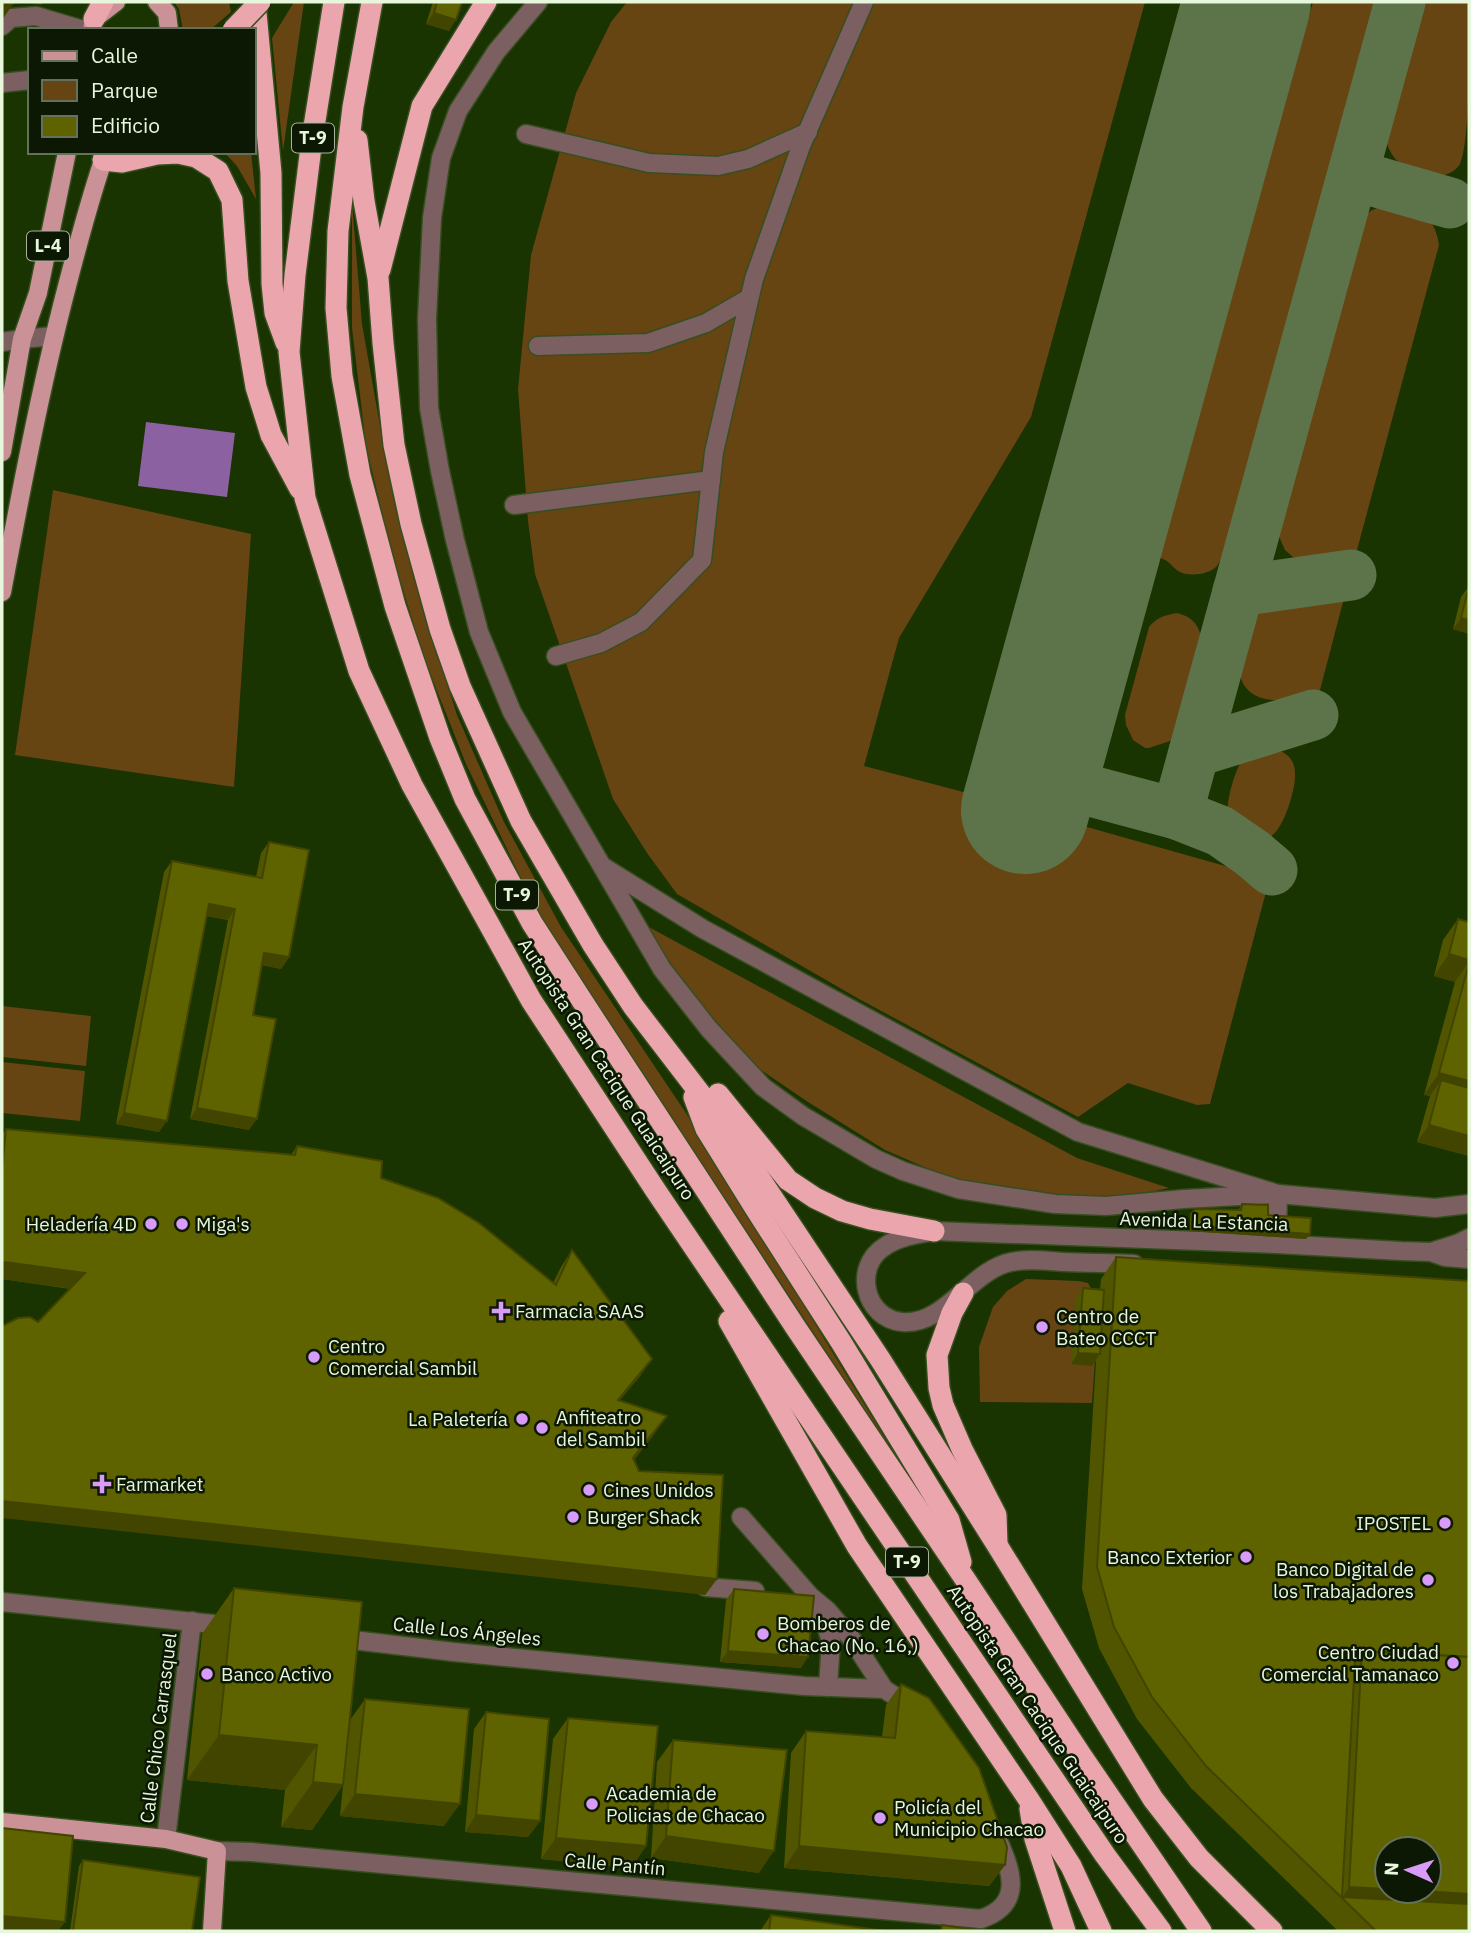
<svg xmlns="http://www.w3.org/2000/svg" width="1471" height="1933" font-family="'IBM Plex Sans',sans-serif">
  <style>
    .green { fill: #664513 }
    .water { fill: #8b61a2 }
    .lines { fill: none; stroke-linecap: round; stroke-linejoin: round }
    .taxiway { stroke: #5d744a; stroke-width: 51 }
    .runway { stroke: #5d744a; stroke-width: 128 }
    .minor-casing { stroke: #364e20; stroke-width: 21 }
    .major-casing { stroke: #364e20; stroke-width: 21 }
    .highway-casing { stroke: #364e20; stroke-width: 24 }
    .minor { stroke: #7b5f61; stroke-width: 18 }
    .major { stroke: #ca9297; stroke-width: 18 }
    .highway { stroke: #eaa6ac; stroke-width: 21 }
    .highway-bridge-casing { stroke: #364e20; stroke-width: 24; stroke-linecap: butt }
    .highway-bridge { stroke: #eaa6ac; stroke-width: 21 }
    .wall { fill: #515500 }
    .shaded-wall { fill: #424500 }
    .building { fill: #5e6300; stroke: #424500; stroke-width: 2 }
    .poi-dot { fill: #d89bf8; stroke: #0c1704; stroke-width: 2.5 }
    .labels { text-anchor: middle; stroke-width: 5; stroke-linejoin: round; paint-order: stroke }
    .shield { fill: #0c1704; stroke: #a5b49b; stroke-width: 2 }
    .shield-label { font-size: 18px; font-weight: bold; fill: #e6f7dc }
    .street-label { font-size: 19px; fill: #e6f7dc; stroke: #0c1704 }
    .poi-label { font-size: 19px; fill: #e6f7dc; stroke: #0c1704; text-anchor: start }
  </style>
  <rect width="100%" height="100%" fill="#193301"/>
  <!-- green -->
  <g class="green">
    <polygon points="174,2 229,2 231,12 210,30 183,30 179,9"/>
    <polygon points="294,2 304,2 283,151 272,38"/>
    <polygon points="627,2 1145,2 1031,417 899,638 864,766 956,790 1250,873 1262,878 1267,888 1210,1104 1197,1105 1128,1083 1078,1117 859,999 677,894 647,853 613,799 535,574 528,521 518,389 531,255 576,93 611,22"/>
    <path d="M1313 2H1378L1225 553C1222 557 1219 564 1216 567 1207 575 1188 577 1178 571 1171 566 1169 560 1160 558Z"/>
    <path d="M1422 2H1469C1469 35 1471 140 1460 164 1452 177 1434 178 1421 174 1401 169 1390 157 1385 137Z"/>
    <polygon points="224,152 251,152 256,199 237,166"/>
    <polygon points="352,202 362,324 387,465 417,589 457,715 504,822 561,927 686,1113 907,1474 596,1004 533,903 466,764 424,658 392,554 366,446 352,328"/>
    <path d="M1386 205C1417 206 1434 213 1439 245L1357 550 1350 557 1302 559 1293 557 1285 550 1277 532 1279 514 1362 218 1372 210Z"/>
    <polygon points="53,490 251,534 234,787 15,755"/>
    <path d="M1334 596 1338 597 1343 602 1319 694C1275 708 1225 703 1243 644 1247 632 1250 619 1261 611 1280 597 1312 599 1334 596Z"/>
    <path d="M1177 613C1193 617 1199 625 1202 641L1176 739 1149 748H1145L1133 740 1126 725 1125 715 1149 627C1157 617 1165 615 1177 613Z"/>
    <path d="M1273 749C1299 754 1297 775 1292 795 1288 810 1277 846 1255 840 1248 839 1243 831 1238 827 1235 823 1230 819 1228 814 1225 804 1237 760 1247 755 1254 751 1265 750 1273 749Z"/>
    <polygon points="632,918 1077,1158 1169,1188 1101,1202 959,1182 885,1150 808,1102 749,1062 717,1031"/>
    <polygon points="2,1006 91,1016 86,1066 2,1057"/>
    <polygon points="2,1062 85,1071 80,1121 2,1113"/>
    <polygon points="1026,1279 1079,1281 1088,1283 1099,1302 1092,1403 980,1402 979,1347 993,1307 1007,1291"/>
  </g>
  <!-- water -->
  <polygon class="water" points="146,422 235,433 227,497 138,486"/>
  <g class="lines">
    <!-- taxiway -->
    <g class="taxiway">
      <polyline points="1353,175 1450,203"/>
      <polyline points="1238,591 1351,575"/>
      <polyline points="1194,752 1313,715"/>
      <polyline points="1035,776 1177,814 1400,2"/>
      <polyline points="1177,814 1220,831 1252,853 1272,870"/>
    </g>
    <!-- runway -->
    <polyline class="runway" points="1025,810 1247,2"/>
    <!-- minor casing -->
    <g class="minor-casing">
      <g id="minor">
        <polyline points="538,2 496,52 458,111 441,158 432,218 427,319 429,408 440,471 455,540 479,632 512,712 662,969 709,1029 763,1087 803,1116 876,1159 903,1171 958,1189 1055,1204 1106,1206 1184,1199 1278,1194 1435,1208 1469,1204"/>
        <polyline points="2,26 11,18 36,16 83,30"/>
        <polyline points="2,83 30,80"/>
        <polyline points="526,134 649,163 718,166 748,159 808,132"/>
        <polyline points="2,342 22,339 54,336"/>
        <polyline points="538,346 648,343 706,323 749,298"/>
        <polyline points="514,505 711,480"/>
        <polyline points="556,656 601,643 641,622 702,560 714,452 754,279 801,146 864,2"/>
        <polyline points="605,868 703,929 1078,1132 1278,1194 1277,1237"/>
        <polyline points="1431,1252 1445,1257 1469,1259"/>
        <path d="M1134 1264C1111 1263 1088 1263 1064 1262 1048 1261 1028 1258 1011 1262 971 1270 945 1326 902 1322 864 1318 853 1267 884 1247 898 1237 917 1234 934 1231L1277 1244 1401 1251 1431 1252 1459 1243 1469 1238"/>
        <polyline points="741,1517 810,1596 828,1611 851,1638 884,1689"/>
        <polyline points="705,1587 755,1591"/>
        <polyline points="2,1602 232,1626"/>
        <polyline points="817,1610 825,1623 831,1641 828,1687"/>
        <polyline points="336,1638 454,1652 804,1686 884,1689 912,1707"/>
        <polyline points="166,1839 192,1621"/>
        <path d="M217 1851 252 1852 981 1919C1024 1904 1012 1871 997 1838"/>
      </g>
    </g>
    <!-- major casing -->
    <g class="major-casing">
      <g id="major">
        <polyline points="157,2 167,13 169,30"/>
        <polyline points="92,30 94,19 116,2"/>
        <polyline points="2,452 22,339 38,293 67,152"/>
        <path d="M2 592C21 491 40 390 66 290 78 244 90 197 106 152"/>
        <polyline points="2,1822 166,1839 217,1851 212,1931"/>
      </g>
    </g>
    <!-- highway casing -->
    <g class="highway-casing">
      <g id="highway">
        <polyline points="255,2 271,173 272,284 275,313 286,343"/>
        <polyline points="334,2 312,139 295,275 289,352 305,498 359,671 412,785 531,1000 656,1191 1105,1855 1161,1931"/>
        <polyline points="372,2 353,107 338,231 336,308 342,376 360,475 395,606 440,738 465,799 532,923 581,999 796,1328 967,1582 1081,1755 1201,1931"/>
        <polyline points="94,19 103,2"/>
        <polyline points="357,140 364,201 378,278 383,343 394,445 411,524 440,629 460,686 521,821 593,945 633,1006 722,1122 880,1359 997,1545 1153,1799 1199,1858 1272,1931"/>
        <polyline points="103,160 122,162 157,154 178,153 196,157 218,171 232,200 238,281 256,387 271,435 300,489"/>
        <polyline points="380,270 422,106 486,2"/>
        <polyline points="718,1094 788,1180 815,1198 842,1211 870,1219 934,1231"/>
        <polyline points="694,1097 706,1129 755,1208 841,1342 949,1520 961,1562"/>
        <polyline points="963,1293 952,1313 937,1355 939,1388 943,1405 962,1449 996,1515 997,1543"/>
        <polyline points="729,1321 857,1546 1029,1800 1071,1866 1101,1931"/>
        <polyline points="1030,1809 1035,1839 1065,1931"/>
      </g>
    </g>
    <!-- minor -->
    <use href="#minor" class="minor"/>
    <!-- major -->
    <use href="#major" class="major"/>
    <!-- highway -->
    <use href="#highway" class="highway"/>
    <!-- highway-bridge casing -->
    <g class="highway-bridge-casing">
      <polyline id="highway-bridge" points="233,30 260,2"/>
    </g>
    <!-- highway-bridge -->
    <use href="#highway-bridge" class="highway-bridge"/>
  </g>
  <!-- wall -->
  <g class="wall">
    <polygon points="433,2 462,2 449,31 426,24"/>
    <polygon points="1469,586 1469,634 1453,629 1461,597"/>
    <polygon points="269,842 289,957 281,969 262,965 253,1015 249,1130 190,1119 228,920 206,916 159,1132 116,1124 164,872 172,861 256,877 261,853"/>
    <polygon points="1458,919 1469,922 1469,1156 1417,1142 1430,1096 1424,1095 1455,982 1434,976 1443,940"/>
    <polygon points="6,1129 291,1155 297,1146 381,1178 553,1283 561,1267 572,1250 641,1375 619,1401 655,1433 634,1460 639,1471 717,1579 705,1595 38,1322 70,1289 2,1279 2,1135"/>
    <polygon points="1242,1204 1268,1215 1306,1239 1190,1231 1190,1214 1194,1209 1238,1210"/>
    <polygon points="1116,1257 1469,1281 1469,1931 1338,1931 1191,1788 1137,1719 1099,1648 1082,1589 1096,1361 1092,1366 1071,1364 1075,1299 1083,1288 1100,1289 1101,1279"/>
    <polygon points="234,1588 350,1720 365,1699 444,1826 340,1816 343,1785 312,1830 281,1827 285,1790 187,1780 202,1634"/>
    <polygon points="734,1589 801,1668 720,1662 726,1600"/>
    <polygon points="901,1684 1005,1865 989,1886 784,1868 791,1753 806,1731 882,1737 886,1705"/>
    <polygon points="486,1712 540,1821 528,1837 465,1832 474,1729"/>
    <polygon points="568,1718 646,1846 631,1868 541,1859 553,1739"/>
    <polygon points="673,1740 759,1873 651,1858 657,1762"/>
    <polygon points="83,1860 192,1931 70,1931 79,1866"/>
    <polygon points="771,1915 885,1931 760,1931"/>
  </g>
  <!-- shaded-wall -->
  <g class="shaded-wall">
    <polygon points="2,2 13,4 2,20"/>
    <polygon points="25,2 43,2 41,5"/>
    <polygon points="434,13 456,20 449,31 426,24"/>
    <polygon points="1461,618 1469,620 1469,634 1453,629"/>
    <polygon points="209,904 235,909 228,920 201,915"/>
    <polygon points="264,953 289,957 281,969 257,964"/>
    <polygon points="1449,954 1469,960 1469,962 1455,982 1434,976"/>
    <polygon points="1439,1073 1469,1081 1469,1107 1441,1080 1430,1096 1424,1095"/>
    <polygon points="197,1108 257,1119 249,1130 190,1119"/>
    <polygon points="124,1113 167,1121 159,1132 116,1124"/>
    <polygon points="1429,1125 1469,1136 1469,1156 1417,1142"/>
    <polygon points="1194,1226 1310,1234 1306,1239 1190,1231"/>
    <polygon points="5,1262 85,1273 74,1289 2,1279 2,1264"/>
    <polygon points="1078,1353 1100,1354 1092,1366 1071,1364"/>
    <polygon points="652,1359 641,1375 606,1417 618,1400"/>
    <polygon points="667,1416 655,1433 622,1475 633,1458"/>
    <polygon points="2,1501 717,1579 705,1595 2,1518"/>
    <polygon points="728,1651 808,1657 801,1668 720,1662"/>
    <polygon points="219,1735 317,1745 285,1790 187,1780"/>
    <polygon points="313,1782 343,1785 312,1830 281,1827"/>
    <polygon points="355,1794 460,1804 444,1826 340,1816"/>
    <polygon points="476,1815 540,1821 528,1837 465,1832"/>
    <polygon points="666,1836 774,1851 759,1873 651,1858"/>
    <polygon points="556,1838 646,1846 631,1868 541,1859"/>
    <polygon points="799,1846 1005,1865 989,1886 784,1868"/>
    <polygon points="1349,1887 1387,1889 1387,1891 1423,1891 1469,1894 1469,1927 1342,1898"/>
    <polygon points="2,1916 65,1922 58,1931 2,1931"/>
  </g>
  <!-- building -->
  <g class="building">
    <polygon points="2,2 14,2 13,4"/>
    <polygon points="437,2 462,2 456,20 434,13"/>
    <polygon points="1469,586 1469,620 1461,618"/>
    <polygon points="269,842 309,850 289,957 264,953 253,1015 276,1019 257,1119 197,1108 235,909 209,904 167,1121 124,1113 172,861 262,878"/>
    <polygon points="1458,919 1469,922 1469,960 1449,954"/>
    <polygon points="1469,964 1469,1081 1439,1073"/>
    <polygon points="1441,1080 1469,1088 1469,1136 1429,1125"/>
    <polygon points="6,1129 295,1155 297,1146 382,1161 381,1178 438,1198 479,1223 556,1285 572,1250 652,1359 618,1400 667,1416 633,1458 639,1471 723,1475 717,1579 2,1501 2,1326 18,1318 30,1317 38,1322 85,1273 5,1262 2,1264 2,1171"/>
    <polygon points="1242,1204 1268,1205 1268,1215 1311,1218 1310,1234 1194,1226 1194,1209 1241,1210"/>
    <polygon points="1116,1257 1469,1281 1469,1657 1362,1651 1355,1661 1342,1897 1469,1904 1469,1931 1376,1931 1206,1766 1152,1697 1114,1627 1097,1567"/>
    <polygon points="1083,1288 1104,1290 1100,1354 1078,1353"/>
    <polygon points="234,1588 362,1602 343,1785 313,1782 317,1745 219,1735"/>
    <polygon points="734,1589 814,1596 808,1657 728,1651"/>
    <polygon points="1362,1651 1469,1657 1469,1894 1423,1891 1429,1891 1429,1849 1387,1849 1387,1889 1349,1887"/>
    <polygon points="901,1684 929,1698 979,1768 1007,1847 1005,1865 799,1846 806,1731 895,1738"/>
    <polygon points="365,1699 469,1709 460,1804 355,1794"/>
    <polygon points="486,1712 549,1719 540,1821 476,1815"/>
    <polygon points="568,1718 658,1726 646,1846 556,1838"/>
    <polygon points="673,1740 787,1750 774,1851 666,1836"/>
    <polygon points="2,1828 73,1836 65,1922 2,1916"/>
    <polygon points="83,1860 200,1877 192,1931 73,1931"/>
    <polygon points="771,1915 885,1931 769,1931"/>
    <polygon points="942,1925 982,1931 941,1931"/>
  </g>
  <!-- markers -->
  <g class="poi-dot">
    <circle cx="151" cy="1224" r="7"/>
    <circle cx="182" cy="1224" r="7"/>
    <path d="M497.5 1300.5h7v7h7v7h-7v7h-7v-7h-7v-7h7z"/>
    <circle cx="1042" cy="1327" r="7"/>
    <circle cx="314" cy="1357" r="7"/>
    <circle cx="522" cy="1419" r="7"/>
    <circle cx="542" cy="1428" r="7"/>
    <path d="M98.5 1473.5h7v7h7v7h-7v7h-7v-7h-7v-7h7z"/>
    <circle cx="589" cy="1490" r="7"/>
    <circle cx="573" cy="1517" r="7"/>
    <circle cx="1445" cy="1523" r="7"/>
    <circle cx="1246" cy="1557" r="7"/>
    <circle cx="1428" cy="1580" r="7"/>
    <circle cx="763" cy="1634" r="7"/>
    <circle cx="1453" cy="1663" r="7"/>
    <circle cx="207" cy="1674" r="7"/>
    <circle cx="592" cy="1804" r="7"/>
    <circle cx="880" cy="1818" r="7"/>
  </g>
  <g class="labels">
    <!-- shield labels -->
    <g class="shield">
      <rect x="292" y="123.5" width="42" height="29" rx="5"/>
      <rect x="27" y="231.5" width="42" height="29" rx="5"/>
      <rect x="496" y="880.5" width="42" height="29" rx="5"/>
      <rect x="886" y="1547.5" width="42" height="29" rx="5"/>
    </g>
    <g class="shield-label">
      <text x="313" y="144">T-9</text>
      <text x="48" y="252">L-4</text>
      <text x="517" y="901">T-9</text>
      <text x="907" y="1568">T-9</text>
    </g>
    <!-- street labels -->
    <g class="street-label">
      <text transform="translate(607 1069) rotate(57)" y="7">Autopista Gran Cacique Guaicaipuro</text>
      <text transform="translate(1204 1221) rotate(2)" y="7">Avenida La Estancia</text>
      <text transform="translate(467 1631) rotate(6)" y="7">Calle Los Ángeles</text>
      <text transform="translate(1038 1714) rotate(56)" y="7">Autopista Gran Cacique Guaicaipuro</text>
      <text transform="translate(158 1728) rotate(-83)" y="7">Calle Chico Carrasquel</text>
      <text transform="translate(615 1864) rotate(5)" y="7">Calle Pantín</text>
    </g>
    <!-- poi labels -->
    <g class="poi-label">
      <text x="137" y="1231" text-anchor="end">Heladería 4D</text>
      <text x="196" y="1231">Miga's</text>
      <text x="515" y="1318">Farmacia SAAS</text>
      <text x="1056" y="1323">Centro de<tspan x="1056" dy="22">Bateo CCCT</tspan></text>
      <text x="328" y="1353">Centro<tspan x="328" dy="22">Comercial Sambil</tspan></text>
      <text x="556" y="1424">Anfiteatro<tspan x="556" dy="22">del Sambil</tspan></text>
      <text x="508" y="1426" text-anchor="end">La Paletería</text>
      <text x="116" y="1491">Farmarket</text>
      <text x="603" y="1497">Cines Unidos</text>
      <text x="587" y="1524">Burger Shack</text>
      <text x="1431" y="1530" text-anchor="end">IPOSTEL</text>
      <text x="1232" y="1564" text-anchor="end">Banco Exterior</text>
      <text x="1414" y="1576" text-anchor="end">Banco Digital de<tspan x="1414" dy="22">los Trabajadores</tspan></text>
      <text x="777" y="1630">Bomberos de<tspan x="777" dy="22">Chacao (No. 16,)</tspan></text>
      <text x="1439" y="1659" text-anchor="end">Centro Ciudad<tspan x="1439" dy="22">Comercial Tamanaco</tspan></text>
      <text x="221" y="1681">Banco Activo</text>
      <text x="606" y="1800">Academia de<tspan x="606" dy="22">Policias de Chacao</tspan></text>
      <text x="894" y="1814">Policía del<tspan x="894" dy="22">Municipio Chacao</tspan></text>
    </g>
  </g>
  <!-- border -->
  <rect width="1471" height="1933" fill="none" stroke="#e6f7dc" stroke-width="7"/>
  <!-- legend -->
  <rect x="28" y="28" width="228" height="126" fill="#0c1704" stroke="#63715a" stroke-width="2"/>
  <rect x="42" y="51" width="35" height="10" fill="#ca9297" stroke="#63715a" stroke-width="2"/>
  <text x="91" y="63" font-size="21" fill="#e6f7dc">Calle</text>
  <rect x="42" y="80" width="35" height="21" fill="#664513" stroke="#63715a" stroke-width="2"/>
  <text x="91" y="98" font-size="21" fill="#e6f7dc">Parque</text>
  <rect x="42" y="116" width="35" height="21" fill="#5e6300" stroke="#63715a" stroke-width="2"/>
  <text x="91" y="133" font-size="21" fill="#e6f7dc">Edificio</text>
  <!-- north arrow -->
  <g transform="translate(1408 1870) rotate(273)"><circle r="33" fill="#0c1704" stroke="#63715a" stroke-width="2"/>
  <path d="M0-5L12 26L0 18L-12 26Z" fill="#d89bf8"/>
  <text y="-10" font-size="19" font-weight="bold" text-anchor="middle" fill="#e6f7dc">N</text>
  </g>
</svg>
